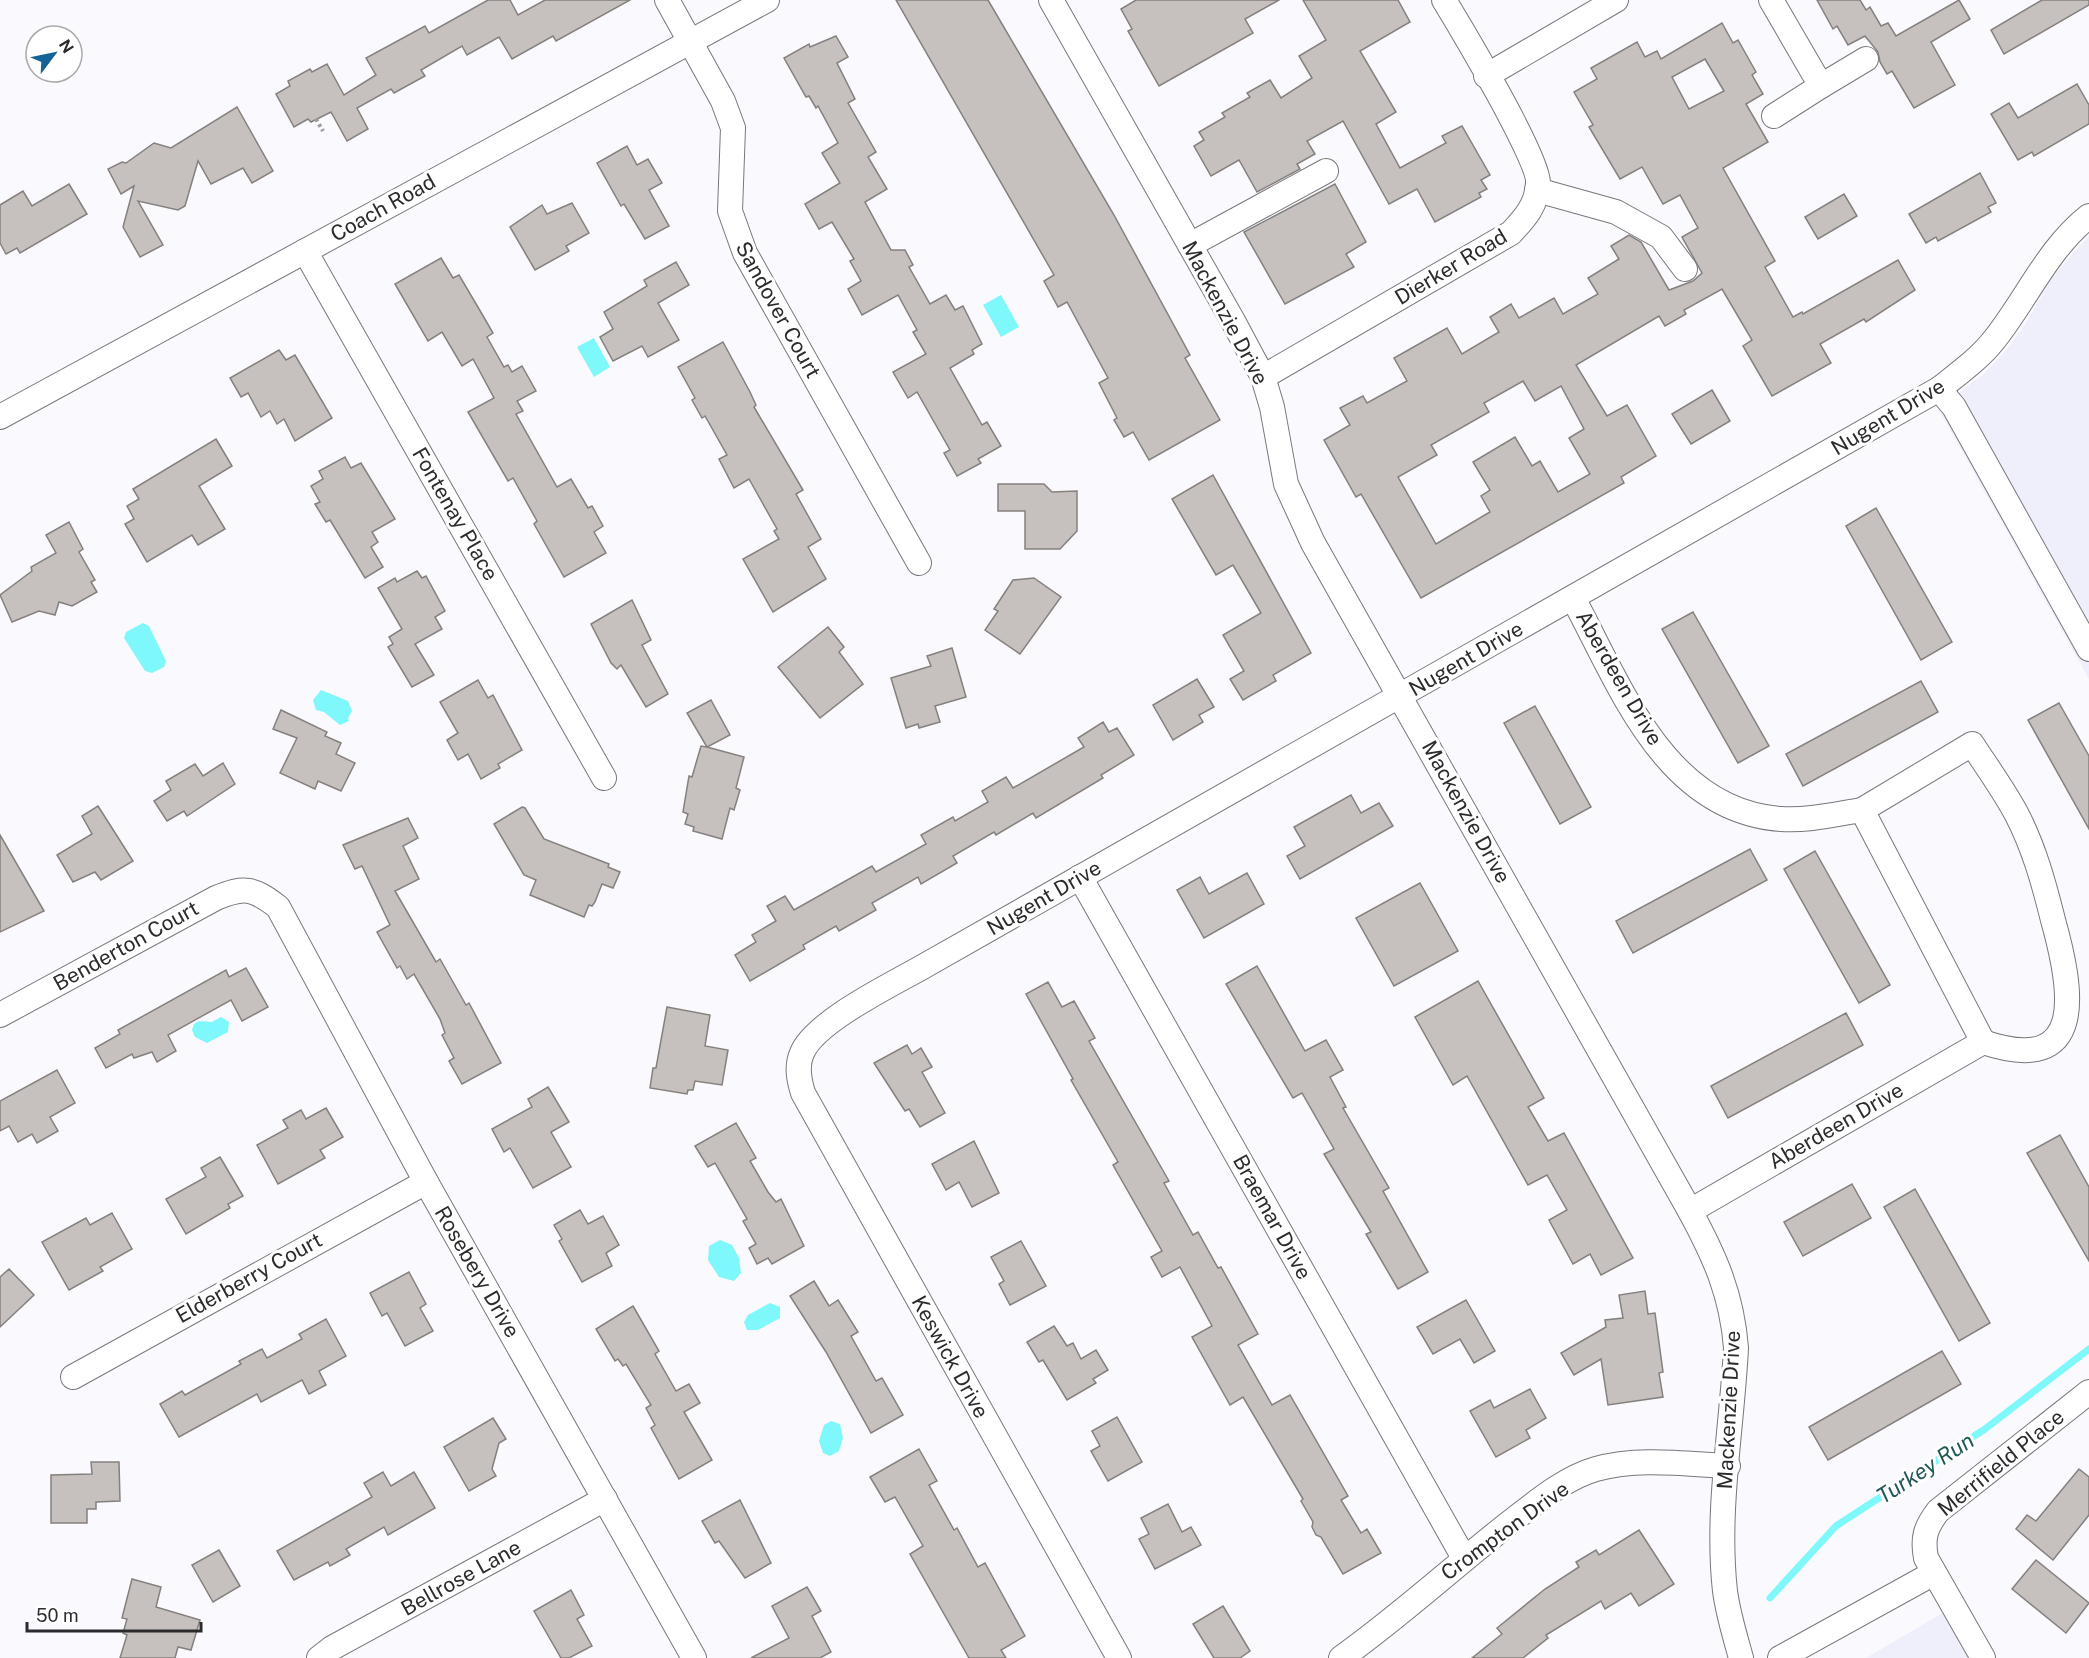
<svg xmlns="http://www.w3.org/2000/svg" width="2089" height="1658" font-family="'Public Sans',sans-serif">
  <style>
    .built { fill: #efeffc }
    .water { fill: #7ef8fa }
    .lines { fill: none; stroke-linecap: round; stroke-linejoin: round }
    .stream { stroke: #7ef8fa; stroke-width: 7 }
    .building { fill: #c6c1be; stroke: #85807d; stroke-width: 1.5; fill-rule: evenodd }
    .minor-casing { stroke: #78787c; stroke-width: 26 }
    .path { stroke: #9c9ca0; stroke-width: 4; stroke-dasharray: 3 3; stroke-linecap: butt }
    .minor { stroke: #fff; stroke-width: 24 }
    .labels { text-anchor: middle; stroke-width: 6; stroke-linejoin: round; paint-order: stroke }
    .street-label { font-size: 21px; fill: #2b2b2d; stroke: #fff }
    .water-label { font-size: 22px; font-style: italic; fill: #225758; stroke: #fff }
  </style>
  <rect width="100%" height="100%" fill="#f9f9fe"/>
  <!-- built -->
  <g class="built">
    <polygon points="2089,235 2089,679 1938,408 1984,374 2007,349 2026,323 2052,278"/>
    <polygon points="1946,1611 1972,1658 1866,1658"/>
  </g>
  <!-- water -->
  <g class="water">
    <polygon points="1001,295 1019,327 1001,337 983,305"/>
    <polygon points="594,338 610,367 594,377 577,347"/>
    <polygon points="143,623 149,626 166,661 164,667 152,673 145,671 124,638 126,632"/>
    <polygon points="321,690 348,701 352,711 348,718 349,721 340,725 324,712 316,710 313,700"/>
    <polygon points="221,1017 229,1022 228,1032 207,1043 195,1037 192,1030 194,1024 199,1021 212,1022"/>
    <polygon points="720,1240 732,1245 739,1258 741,1273 734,1281 719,1277 708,1260 709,1246"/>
    <polygon points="770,1303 780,1307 780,1318 758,1330 747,1330 744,1322 748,1315"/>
    <polygon points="831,1421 840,1424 843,1438 839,1451 830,1456 823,1453 819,1441 824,1425"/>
  </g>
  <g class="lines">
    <!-- stream -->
    <polyline class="stream" points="1770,1598 1836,1526 1985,1429 2089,1349"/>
  </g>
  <!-- building -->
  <g class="building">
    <polygon points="488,0 510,0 518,15 545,0 630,0 556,41 553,36 512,59 499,37 467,55 462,46 421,70 425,76 394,93 391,89 357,108 368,129 347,141 331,112 311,122 308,119 294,127 276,94 290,86 288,81 310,69 312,72 327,64 344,95 376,75 366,58 425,26 429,33"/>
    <polygon points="896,0 988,0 1114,215 1190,355 1185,358 1220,420 1149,460 1133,432 1124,437 1114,420 1117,418 1099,383 1108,378 1067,302 1058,307 1044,281 1054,275"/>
    <polygon points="1136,0 1279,0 1245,19 1253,33 1159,86 1128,31 1132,29 1121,9"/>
    <polygon points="1303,0 1398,0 1410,22 1360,51 1396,112 1376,124 1400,168 1446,143 1442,136 1462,126 1490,175 1481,180 1487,189 1479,193 1481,197 1435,222 1417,189 1389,204 1343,121 1307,141 1315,154 1297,164 1300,169 1257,192 1239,160 1211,176 1194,146 1204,140 1199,132 1225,117 1222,113 1250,97 1247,93 1270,80 1281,98 1312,78 1299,56 1326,40"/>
    <polygon points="1817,0 1860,0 1866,10 1870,7 1881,26 1888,23 1896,36 1959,0 1970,19 1931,42 1955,85 1914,108 1892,71 1887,74 1880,62 1878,52 1865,36 1848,45 1837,26 1833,29"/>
    <polygon points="2042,0 2089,0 2089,5 2004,54 1991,30"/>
    <path d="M1722 23 1733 43 1738 40 1756 72 1752 75 1763 94 1746 104 1768 142 1723 168 1775 261 1765 267 1793 317 1802 312 1803 314 1898 260 1915 290 1866 322 1864 319 1820 344 1831 363 1772 396 1743 346 1752 340 1722 289 1684 310 1686 314 1665 326 1659 316 1576 365 1607 416 1627 405 1656 456 1621 477 1624 483 1421 598 1361 494 1356 497 1324 440 1350 425 1340 408 1363 396 1367 403 1407 381 1394 358 1447 328 1462 354 1499 332 1490 317 1511 304 1519 318 1554 298 1563 314 1598 294 1588 278 1619 259 1611 246 1629 235 1641 242 1669 290 1693 281 1702 273 1682 237 1698 228 1680 195 1663 204 1642 167 1620 179 1589 127 1593 125 1574 92 1597 79 1591 68 1637 42 1645 57 1657 51 1661 59ZM1705 59 1724 91 1689 109 1672 77ZM1523 381 1535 401 1561 386 1584 429 1569 438 1590 474 1558 492 1540 461 1532 466 1515 437 1473 462 1490 490 1481 496 1490 512 1436 544 1398 477 1437 455 1431 445 1489 412 1484 403Z"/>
    <polygon points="836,36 848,57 837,63 855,99 848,103 876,152 868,157 887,189 865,202 891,250 905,250 913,265 909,267 930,304 946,295 955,310 963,306 982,344 972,350 974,354 950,368 982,425 987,422 1001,446 978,459 981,463 957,476 944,453 950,450 917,392 908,398 893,372 926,354 913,332 917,330 898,295 862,315 848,289 861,281 850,261 854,259 832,222 819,229 805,204 840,183 822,153 838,143 818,106 816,108 809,96 806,97 784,58 809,44 810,47"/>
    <polygon points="2077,84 2089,105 2089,124 2034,156 2032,152 2018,160 1991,114 2009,103 2018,118"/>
    <polygon points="237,107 273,171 252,183 243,168 211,184 198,161 185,206 178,210 138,201 163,245 140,257 123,227 134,186 121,194 108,169 122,162 126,163 154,143 171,148"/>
    <polygon points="627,146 637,165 648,159 662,183 649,190 669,226 645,239 624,204 621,206 597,163"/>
    <polygon points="1980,173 1996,203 1988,207 1991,212 1938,241 1936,237 1926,243 1909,214"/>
    <polygon points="69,184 87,214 20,253 17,248 6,254 0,243 0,205 23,191 32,206"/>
    <polygon points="1335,184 1366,242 1346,254 1354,267 1285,304 1244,232"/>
    <polygon points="1844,194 1857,216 1818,239 1805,217"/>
    <polygon points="572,203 589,233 566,246 569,251 535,270 510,227 542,205 547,214"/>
    <polygon points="441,258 453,278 459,275 482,314 493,333 487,337 504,367 508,365 512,372 522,366 536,391 517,401 523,411 516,414 557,487 571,479 588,508 592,506 603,526 594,532 606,553 564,577 534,524 537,521 513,478 508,481 468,412 494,398 473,359 462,366 442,332 428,341 395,284"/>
    <polygon points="676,262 689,285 658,303 679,340 648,357 642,346 613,361 600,337 613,329 604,312 647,286 644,280"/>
    <polygon points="723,342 750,392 756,405 754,407 803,490 796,494 821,539 808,547 826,579 773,612 743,559 779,539 774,531 777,529 749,479 734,488 719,459 727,455 705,416 702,418 692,400 695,398 678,367"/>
    <polygon points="279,350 286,360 295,355 332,418 295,441 284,419 277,424 270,411 261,417 248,393 241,397 230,378"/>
    <polygon points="1712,390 1730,421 1691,444 1672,414"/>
    <polygon points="216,439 232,466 199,486 225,529 198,545 192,535 147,562 125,524 134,519 127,506 139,499 133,489"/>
    <polygon points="345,457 351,468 361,463 395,519 372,532 378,542 371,547 383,567 365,578 330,520 326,522 315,504 320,502 311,486 323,479 319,471"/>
    <polygon points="1213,475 1311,653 1273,675 1276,681 1243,700 1230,679 1244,671 1223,635 1261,613 1233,565 1216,575 1172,499"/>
    <polygon points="998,484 1044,484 1052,492 1077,491 1077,531 1060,549 1025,549 1025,511 998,511"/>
    <polygon points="1876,508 1952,642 1921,660 1846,526"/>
    <polygon points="69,522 83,549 79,552 95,580 91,582 97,592 72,606 59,602 55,615 39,611 12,622 0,595 32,571 31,567 56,553 46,535"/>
    <polygon points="417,571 422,578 426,576 445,611 435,617 442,629 415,644 434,675 412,687 388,647 393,644 389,637 402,629 378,588 395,578 397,582"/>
    <polygon points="1034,578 1061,597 1020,654 985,630 998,611 994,609 1013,580"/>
    <polygon points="632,600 651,640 642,645 668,694 646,707 621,665 617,669 611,663 591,624"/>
    <polygon points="1693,612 1769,746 1738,763 1662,629"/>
    <polygon points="828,627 844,647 839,652 863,684 820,718 778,667"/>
    <polygon points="952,648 966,697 935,706 940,722 919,728 918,724 906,728 891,678 931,666 927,656"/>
    <polygon points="1197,679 1214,707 1199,715 1203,722 1173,740 1153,705"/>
    <polygon points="478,680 488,698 493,695 522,750 498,764 500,768 481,779 468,754 458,760 447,740 458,733 440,702"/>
    <polygon points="1921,681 1938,712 1803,786 1786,754"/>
    <polygon points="711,700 730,735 707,747 744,757 736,788 740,790 734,810 730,808 722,839 693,831 694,827 685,824 688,814 683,812 689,776 692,777 701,746 707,747 687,713"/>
    <polygon points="2059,703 2089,756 2089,829 2028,720"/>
    <polygon points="1535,706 1591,807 1560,824 1504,723"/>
    <polygon points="281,710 327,732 325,736 341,743 336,754 355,763 341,791 318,781 315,789 280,773 297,738 273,729"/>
    <polygon points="1103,722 1109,732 1117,728 1134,755 1101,775 1103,778 1036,818 1033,813 996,835 994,832 953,856 957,863 921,884 918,877 872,903 876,910 839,931 836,926 803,945 805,949 750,981 735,955 756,942 752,935 776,921 767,906 785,896 794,910 872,866 876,872 926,844 921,835 953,817 955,821 988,802 982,791 1006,777 1013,788 1084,747 1078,738"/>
    <polygon points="223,763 235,784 187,816 184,811 167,821 154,801 171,790 166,781 195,764 203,776"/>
    <polygon points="1351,795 1361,813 1379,803 1393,826 1300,879 1287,856 1305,846 1294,827"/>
    <polygon points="98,806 133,861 101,880 95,872 73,882 57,855 92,834 82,816"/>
    <polygon points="522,807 525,808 544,839 609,864 608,867 620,872 613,888 602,884 595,902 592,906 589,905 584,917 530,895 536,880 524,875 494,824"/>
    <polygon points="408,818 418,838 403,846 419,879 395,891 436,962 440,959 466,1005 469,1003 501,1063 462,1084 449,1061 454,1058 442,1035 445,1033 440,1019 414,974 407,979 400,966 397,968 377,932 390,925 362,866 355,869 343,845"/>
    <polygon points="0,835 44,911 0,932"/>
    <polygon points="1750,849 1767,880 1633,953 1616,921"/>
    <polygon points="1815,851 1890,985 1859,1003 1784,869"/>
    <polygon points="1247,873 1264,904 1204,938 1177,890 1200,877 1209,894"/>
    <polygon points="1420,883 1458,951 1394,986 1356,918"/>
    <polygon points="1257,966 1305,1051 1326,1040 1343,1070 1330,1077 1346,1107 1343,1108 1389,1188 1383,1191 1428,1272 1398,1289 1366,1234 1371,1232 1324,1154 1334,1149 1302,1093 1293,1098 1226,984"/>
    <polygon points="246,968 268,1007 242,1021 231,1000 168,1035 176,1051 157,1062 152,1052 134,1058 132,1054 106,1068 95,1048 120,1034 118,1030 226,970 229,977"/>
    <polygon points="1478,981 1544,1098 1528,1107 1548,1141 1564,1133 1633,1258 1601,1275 1590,1254 1573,1264 1549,1220 1567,1210 1547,1175 1528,1185 1467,1076 1453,1085 1415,1017"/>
    <polygon points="1048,982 1062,1007 1074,1001 1095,1038 1089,1041 1169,1181 1164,1183 1193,1235 1198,1232 1218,1268 1221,1267 1258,1334 1238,1345 1272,1405 1290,1395 1348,1496 1341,1500 1361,1533 1367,1529 1381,1553 1343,1574 1321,1537 1316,1535 1312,1527 1313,1522 1301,1501 1303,1499 1243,1397 1230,1405 1192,1337 1212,1326 1180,1267 1162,1277 1151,1257 1162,1251 1113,1165 1118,1162 1071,1080 1073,1079 1026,994"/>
    <polygon points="667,1007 710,1015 705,1046 728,1050 722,1085 695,1081 693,1090 688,1090 687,1094 650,1088 653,1068 656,1068"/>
    <polygon points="1846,1013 1863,1045 1728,1118 1711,1086"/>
    <polygon points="907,1045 912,1054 921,1048 932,1067 922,1072 945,1113 920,1127 909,1109 905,1111 874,1063"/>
    <polygon points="57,1070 75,1103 50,1117 58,1131 37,1143 32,1134 18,1142 9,1126 0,1131 0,1101"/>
    <polygon points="548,1087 569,1122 551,1132 571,1167 533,1188 510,1148 504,1152 492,1129 532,1107 528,1099"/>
    <polygon points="326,1108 343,1137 320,1150 325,1158 278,1184 257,1145 288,1128 283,1120 301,1110 306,1119"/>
    <polygon points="736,1123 756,1158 750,1161 768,1192 776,1202 781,1199 804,1246 772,1264 768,1258 757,1264 749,1248 756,1244 743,1221 747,1219 715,1163 708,1167 695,1146"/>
    <polygon points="2060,1135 2089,1187 2089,1261 2027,1153"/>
    <polygon points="974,1141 999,1193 972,1207 959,1182 946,1190 932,1164"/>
    <polygon points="220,1157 243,1196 228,1204 230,1208 186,1234 166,1199 206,1177 201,1168"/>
    <polygon points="1852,1184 1871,1218 1803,1256 1784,1222"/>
    <polygon points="1915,1189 1990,1323 1959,1341 1884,1207"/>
    <polygon points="580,1210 588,1224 603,1216 619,1245 606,1253 612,1266 582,1282 559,1241 562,1239 554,1225"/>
    <polygon points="112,1213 132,1249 100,1267 103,1271 69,1290 42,1242 86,1218 90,1225"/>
    <polygon points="1021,1241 1046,1286 1010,1305 999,1284 1004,1281 991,1257"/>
    <polygon points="9,1269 34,1295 0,1327 0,1277"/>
    <polygon points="409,1272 426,1304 420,1308 433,1331 405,1346 387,1313 382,1316 370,1293"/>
    <polygon points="814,1281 829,1306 838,1300 858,1332 851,1336 876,1381 882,1378 903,1415 871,1433 826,1352 790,1296"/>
    <polygon points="1645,1291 1648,1314 1655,1313 1663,1372 1659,1373 1663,1397 1608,1405 1601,1359 1574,1375 1561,1353 1606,1327 1605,1320 1623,1318 1619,1295"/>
    <polygon points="1466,1300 1495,1351 1474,1363 1460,1339 1433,1354 1417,1327"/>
    <polygon points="633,1306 659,1351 655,1354 676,1391 689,1384 700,1403 684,1412 712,1460 679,1479 651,1428 655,1425 646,1408 651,1405 626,1364 623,1366 618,1359 615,1361 596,1329"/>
    <polygon points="326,1319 346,1356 319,1371 326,1385 309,1394 302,1380 261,1402 257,1394 179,1437 160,1404 182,1391 185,1395 241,1364 239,1361 262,1349 267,1358 302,1339 299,1334"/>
    <polygon points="1054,1326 1067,1346 1073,1343 1081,1359 1096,1350 1108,1370 1093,1379 1096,1383 1067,1400 1043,1360 1039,1362 1027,1342"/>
    <polygon points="1942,1351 1961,1384 1828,1460 1809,1427"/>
    <polygon points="1530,1389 1546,1418 1526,1430 1530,1438 1496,1457 1470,1411 1490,1400 1494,1408"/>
    <polygon points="1117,1417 1142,1462 1108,1481 1091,1451 1100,1446 1092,1431"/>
    <polygon points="493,1418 506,1439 499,1443 492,1469 496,1476 469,1491 444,1447"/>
    <polygon points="919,1449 937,1481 929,1485 954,1530 957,1528 978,1567 985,1563 1025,1636 1001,1650 1006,1658 969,1658 910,1554 923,1546 895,1497 885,1502 870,1477"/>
    <polygon points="91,1462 119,1462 120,1501 96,1502 96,1509 87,1509 87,1523 51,1523 51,1475 92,1474"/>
    <polygon points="2079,1469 2089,1477 2089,1515 2053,1560 2016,1529 2027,1515 2036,1521"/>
    <polygon points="383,1472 391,1486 414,1472 435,1508 388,1535 384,1527 346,1549 350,1555 330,1566 328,1562 294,1580 277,1551 372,1497 364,1483"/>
    <polygon points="740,1500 771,1563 745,1578 719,1541 715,1543 702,1521"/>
    <polygon points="1168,1504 1182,1532 1191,1527 1201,1545 1155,1569 1139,1539 1149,1534 1141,1518"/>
    <polygon points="1639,1530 1674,1584 1639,1606 1631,1593 1605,1609 1601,1601 1546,1635 1548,1638 1523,1658 1472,1658 1502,1634 1497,1628 1545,1589 1579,1567 1576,1562 1596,1550 1599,1555"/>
    <polygon points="219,1550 240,1586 213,1602 192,1565"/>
    <polygon points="2036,1560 2089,1603 2066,1633 2012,1589"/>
    <polygon points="132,1579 161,1587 156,1607 200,1620 191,1650 178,1647 175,1658 120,1658 127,1635 123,1633 127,1619 122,1618"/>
    <polygon points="807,1587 821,1611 812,1616 831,1652 820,1658 751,1658 789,1638 772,1606"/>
    <polygon points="571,1590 584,1615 577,1619 592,1646 569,1658 561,1658 534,1611"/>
    <polygon points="1223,1606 1250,1651 1240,1658 1214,1658 1193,1624"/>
  </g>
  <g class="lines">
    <!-- minor casing -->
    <g class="minor-casing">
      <g id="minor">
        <polyline points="667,0 723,101 733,128 730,211 745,253 919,563"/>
        <path d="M1051 0 1233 321 1263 377 1272 407 1286 484 1313 543 1690 1211C1715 1257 1732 1295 1736 1348 1732 1428 1716 1511 1725 1591 1728 1614 1735 1636 1741 1658"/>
        <polyline points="1771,0 1821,86 1866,59"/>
        <polyline points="1486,76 1616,0"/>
        <polyline points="1774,116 1821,86"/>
        <polyline points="1537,190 1616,212 1661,237 1685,269"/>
        <polyline points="1190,245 1326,171"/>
        <polyline points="305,251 604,778"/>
        <path d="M1263 377 1511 233C1525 218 1537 205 1538 183 1540 160 1461 28 1444 0"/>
        <polyline points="1939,389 1954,407 2089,649"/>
        <polyline points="0,417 767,0"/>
        <path d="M1573 598C1620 685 1665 811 1781 819 1807 821 1836 814 1862 810L1983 1042 1690 1211"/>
        <path d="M1862 810 1972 744C1987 767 2003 789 2016 813 2034 847 2044 884 2053 920 2072 988 2089 1078 1983 1042"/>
        <polyline points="1080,877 1464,1558"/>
        <path d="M0 1015 216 898C245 886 253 888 278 907L426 1182 694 1658"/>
        <polyline points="73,1377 426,1182"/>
        <polyline points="319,1658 332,1648 605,1499"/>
        <path d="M1119 1658 803 1093C799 1080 796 1066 802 1053 815 1021 895 983 926 965L1939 389C1958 374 1979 359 1994 340 2026 300 2048 248 2089 216"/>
        <path d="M1341 1658C1399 1617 1452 1568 1508 1524 1534 1504 1564 1478 1596 1469 1638 1457 1686 1464 1728 1466"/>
        <polyline points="1780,1658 1934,1573"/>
        <path d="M1983 1658 1926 1558C1922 1537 1926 1527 1938 1511L2089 1392"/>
      </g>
    </g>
    <!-- path -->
    <polyline class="path" points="316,119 323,131"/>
    <!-- minor -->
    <use href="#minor" class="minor"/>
  </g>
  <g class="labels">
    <!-- street labels -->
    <g class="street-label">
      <text transform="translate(383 208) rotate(-29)" y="7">Coach Road</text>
      <text transform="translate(1451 267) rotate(-31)" y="7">Dierker Road</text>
      <text transform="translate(778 310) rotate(61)" y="7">Sandover Court</text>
      <text transform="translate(1225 313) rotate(62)" y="7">Mackenzie Drive</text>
      <text transform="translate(1888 417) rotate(-31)" y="7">Nugent Drive</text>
      <text transform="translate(455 514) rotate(60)" y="7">Fontenay Place</text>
      <text transform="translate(1466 659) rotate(-30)" y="7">Nugent Drive</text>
      <text transform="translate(1619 678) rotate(60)" y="7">Aberdeen Drive</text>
      <text transform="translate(1466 812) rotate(61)" y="7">Mackenzie Drive</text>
      <text transform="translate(1044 898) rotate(-30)" y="7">Nugent Drive</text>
      <text transform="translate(126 946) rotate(-29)" y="7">Benderton Court</text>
      <text transform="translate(1836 1126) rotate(-30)" y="7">Aberdeen Drive</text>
      <text transform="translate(1272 1217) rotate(61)" y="7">Braemar Drive</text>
      <text transform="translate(477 1272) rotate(60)" y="7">Rosebery Drive</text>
      <text transform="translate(249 1278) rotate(-29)" y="7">Elderberry Court</text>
      <text transform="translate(950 1357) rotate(61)" y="7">Keswick Drive</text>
      <text transform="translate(1729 1410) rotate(-87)" y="7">Mackenzie Drive</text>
      <text transform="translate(2001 1463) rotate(-39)" y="7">Merrifield Place</text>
      <text transform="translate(1505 1531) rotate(-36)" y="7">Crompton Drive</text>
      <text transform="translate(461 1578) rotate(-29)" y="7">Bellrose Lane</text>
    </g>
    <!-- water labels -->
    <g class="water-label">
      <text transform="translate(1925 1468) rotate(-33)" y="8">Turkey Run</text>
    </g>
  </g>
  <!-- north arrow -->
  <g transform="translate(54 54) rotate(58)"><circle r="28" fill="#ffffff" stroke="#aaaaab" stroke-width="1.5"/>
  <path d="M0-4.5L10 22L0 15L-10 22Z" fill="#156295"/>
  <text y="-9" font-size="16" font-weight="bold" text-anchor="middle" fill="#2b2b2d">N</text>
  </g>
  <!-- scale -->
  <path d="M27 1622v9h174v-9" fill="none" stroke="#2b2b2d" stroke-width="3"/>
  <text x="36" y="1622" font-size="18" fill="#2b2b2d" stroke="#ffffff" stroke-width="4.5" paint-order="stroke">50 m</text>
</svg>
